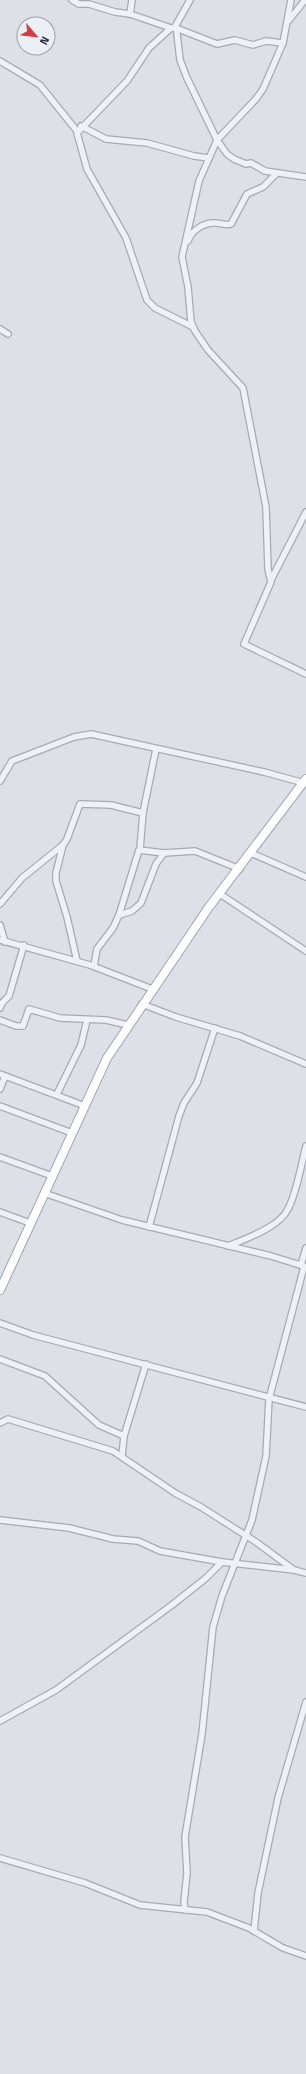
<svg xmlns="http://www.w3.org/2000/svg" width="306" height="2074" font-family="'Titillium Web',sans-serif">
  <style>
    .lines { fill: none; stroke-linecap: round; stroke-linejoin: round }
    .street-casing { stroke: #a6aab4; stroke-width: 8 }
    .primary-casing { stroke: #9ca3b3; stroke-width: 10 }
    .street { stroke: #f0f1f6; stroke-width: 5.5 }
    .primary { stroke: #fff; stroke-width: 8 }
  </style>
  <rect width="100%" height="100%" fill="#dde0e7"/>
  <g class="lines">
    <!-- street casing -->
    <g class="street-casing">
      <g id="street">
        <polyline points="72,0 79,4 89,4 115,12 130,14 171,28"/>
        <polyline points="190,0 176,25 180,60 187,78 217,140 227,154 234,159 246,164 251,163 265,171 306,177"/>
        <polyline points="291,0 283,43 263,89 256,99 217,140 199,181 182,257 188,287 191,322 195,331 208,350 243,388 266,507 268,569 271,582 244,644 306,674"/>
        <polyline points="130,14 132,0"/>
        <polyline points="289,20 305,0"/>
        <polyline points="0,61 40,85 77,131"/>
        <polyline points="81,126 106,139 147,143 194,156 209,158"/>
        <path d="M188 241C192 230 204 222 216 223 221 223 226 226 231 224L247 194 263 187 277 173"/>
        <polyline points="193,327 155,308 147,300 126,238 87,169 77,133 127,81 149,48 171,28 176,28 217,44 235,40 253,45 266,41 283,43"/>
        <polyline points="0,329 8,334"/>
        <polyline points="271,580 306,512"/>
        <polyline points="0,781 12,761 74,737 91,734 264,772 304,783"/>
        <polyline points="63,845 56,873 56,881 67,917 77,961"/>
        <polyline points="140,849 143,813 156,749"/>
        <polyline points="251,853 306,877"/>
        <polyline points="220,894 306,951"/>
        <polyline points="0,904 22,878 63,845 67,839 80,804 111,805 143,813"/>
        <polyline points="119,915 132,911 141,903 156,864 164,853"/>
        <polyline points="0,925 5,942"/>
        <polyline points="0,940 90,965 152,989"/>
        <polyline points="94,966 97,949 113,928 119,915 139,850 164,853 195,851 240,869"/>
        <polyline points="142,1004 176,1017 240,1036 306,1064"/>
        <polyline points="0,1008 2,1003 9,996 24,945"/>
        <polyline points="0,1020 16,1026 23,1026 29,1009 60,1018 106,1020 128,1025"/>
        <polyline points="0,1074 85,1106"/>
        <polyline points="0,1089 5,1076"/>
        <polyline points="57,1094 81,1045 87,1020"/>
        <polyline points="0,1106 72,1133"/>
        <polyline points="0,1157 52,1176"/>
        <polyline points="44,1193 122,1220 271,1256 306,1267"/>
        <polyline points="0,1212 30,1223"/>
        <polyline points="149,1227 179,1116 184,1103 197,1083 215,1028"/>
        <path d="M228 1246C245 1239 280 1227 288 1209 297 1192 301 1165 306 1146"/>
        <polyline points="301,1265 306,1248"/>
        <polyline points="0,1323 33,1335 306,1407"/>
        <polyline points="0,1359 45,1376 99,1425 124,1436"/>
        <polyline points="0,1423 8,1419 113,1451 175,1493 201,1507 256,1542 294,1570"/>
        <polyline points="122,1456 124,1436 146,1364"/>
        <polyline points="0,1520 69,1528 113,1539 138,1541 160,1551 222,1562 294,1570 306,1573"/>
        <polyline points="0,1721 56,1690 172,1605 206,1578 222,1562"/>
        <polyline points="0,1858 85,1883 140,1905 207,1912 249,1928 283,1948 306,1956"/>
        <polyline points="185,1910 184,1902 187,1873 185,1837 202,1734 213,1627 222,1596 252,1520 266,1456 269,1399 304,1267"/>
        <polyline points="254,1931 258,1893 278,1798 306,1702"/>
      </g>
    </g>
    <!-- primary casing -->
    <g class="primary-casing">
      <polyline id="primary" points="0,1290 107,1058 209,907 306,779"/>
    </g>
    <!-- street -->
    <use href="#street" class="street"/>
    <!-- primary -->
    <use href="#primary" class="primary"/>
  </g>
  <!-- north arrow -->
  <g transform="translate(36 36) rotate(118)"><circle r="19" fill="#eceff5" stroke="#9da1ac"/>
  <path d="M0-3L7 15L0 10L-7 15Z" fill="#d03f42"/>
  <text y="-6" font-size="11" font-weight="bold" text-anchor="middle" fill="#262c3e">N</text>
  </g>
</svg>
